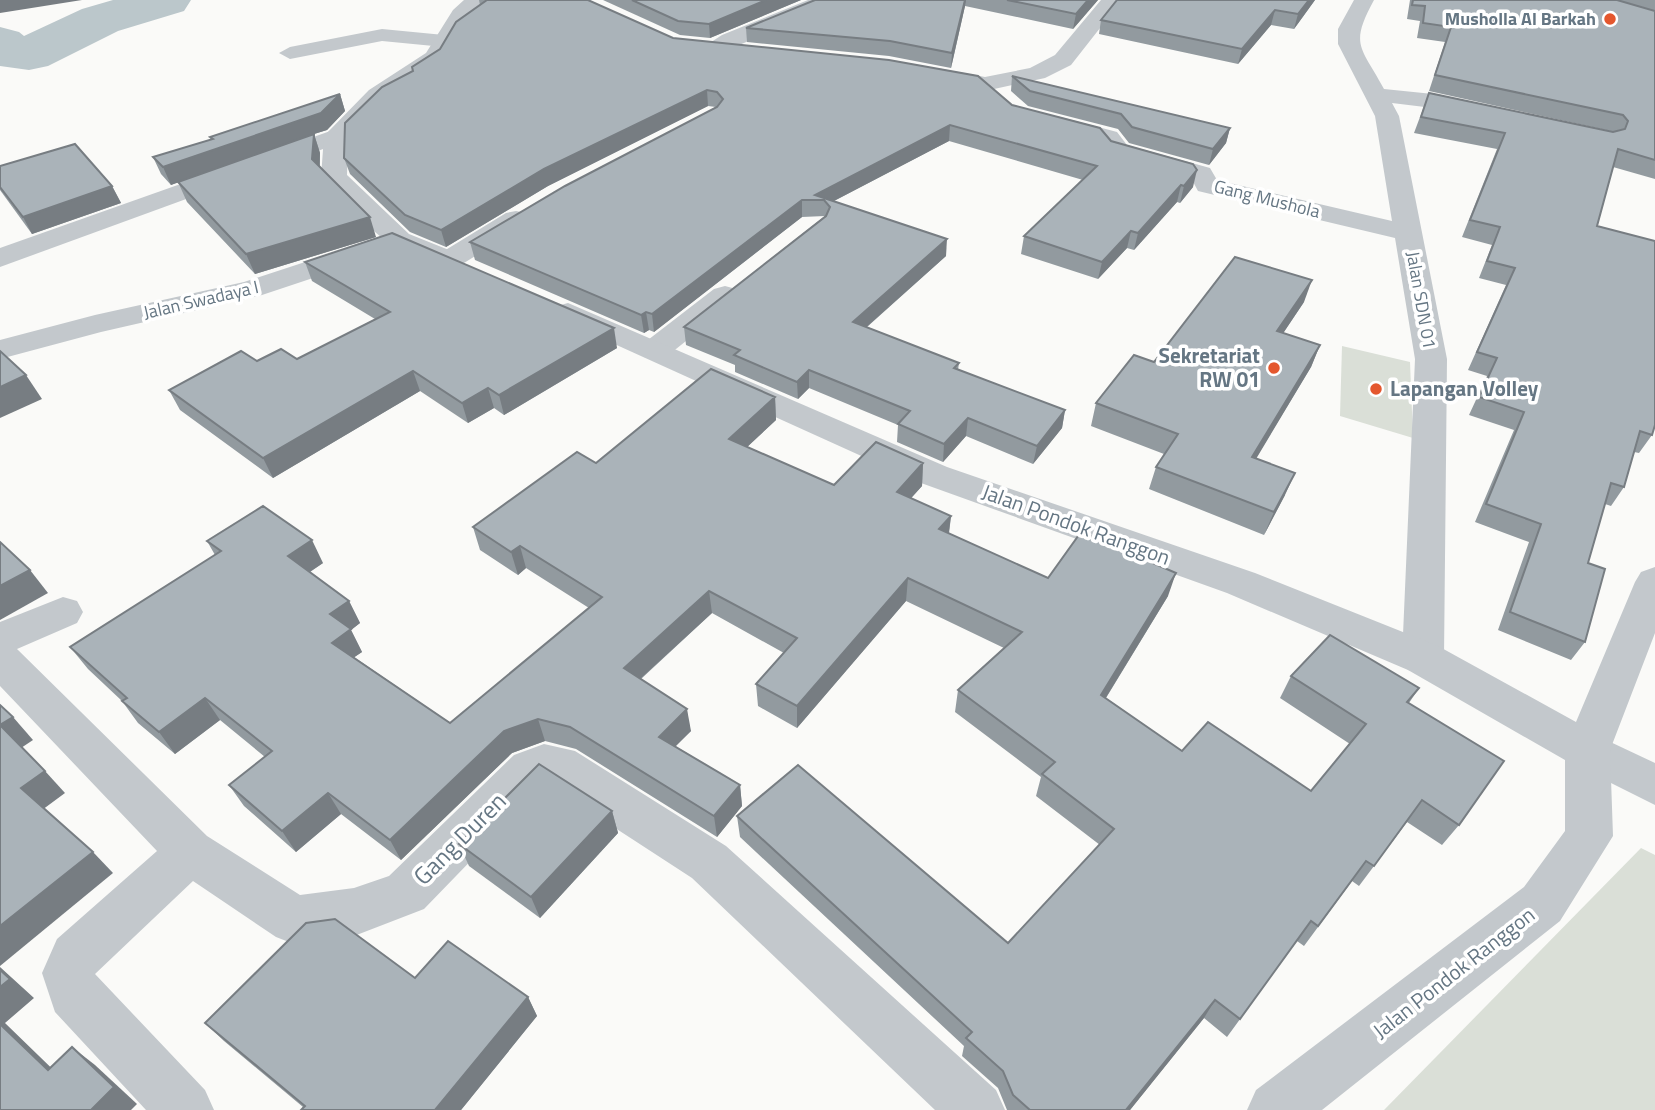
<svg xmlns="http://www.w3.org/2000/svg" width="1655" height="1110" font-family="'Titillium Web',sans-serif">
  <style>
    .green { fill: #dadfd7 }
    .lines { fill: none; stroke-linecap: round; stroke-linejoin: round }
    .river { fill: #bbc7cb; fill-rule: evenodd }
    .minor { fill: #c3c8cc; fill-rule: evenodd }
    .tertiary { fill: #c3c8cc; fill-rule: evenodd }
    .wall { fill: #929a9f }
    .shaded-wall { fill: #777d82 }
    .building { fill: #aab3b9; stroke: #777d82; stroke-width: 2 }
    .poi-dot { fill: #e4572e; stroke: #fff; stroke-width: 2.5 }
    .labels { text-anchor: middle; stroke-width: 7; stroke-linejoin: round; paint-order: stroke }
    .far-poi-label { font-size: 18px; font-weight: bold; fill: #657683; stroke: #fff; text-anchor: end }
    .far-street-label { font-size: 18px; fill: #657683; stroke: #fff }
    .poi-label { font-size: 21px; font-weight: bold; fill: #657683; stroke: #fff; text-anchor: end }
    .street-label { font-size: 21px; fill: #657683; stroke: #fff }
    .near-street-label { font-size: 24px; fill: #657683; stroke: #fff }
  </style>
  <rect width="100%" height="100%" fill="#fafaf8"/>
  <!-- green -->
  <g class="green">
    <polygon points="1342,346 1410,362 1413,438 1340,416"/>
    <polygon points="1641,848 1655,855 1655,1110 1384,1110"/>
  </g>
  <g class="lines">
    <!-- river -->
    <polygon class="river" points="113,0 191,0 184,11 118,31 48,66 29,70 0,66 0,27 19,32 24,36 82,9"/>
    <!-- minor -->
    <g class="minor">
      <polygon points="808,0 831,0 819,10 721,53 705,53 702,48 722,35"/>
      <polygon points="1101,0 1122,0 1071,65 1045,78 985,91 929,80 926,75 937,68 985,77 1030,68 1055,55"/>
      <path d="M1354 0H1374C1349 46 1361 46 1384 89L1433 94 1484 106 1488 111 1484 116 1476 118 1433 108 1392 103 1399 116 1447 359 1444 658 1438 670 1423 674 1408 670 1402 658 1415 359 1395 238 1198 191 1191 178 1109 155 1099 142 1049 128 1045 123 1049 118 1057 116 1117 132 1127 145 1210 168 1217 180 1392 221 1375 116 1338 44V29Z"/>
      <polygon points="382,29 444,35 455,41 444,47 382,41 290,59 279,53 290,47"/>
      <polygon points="336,129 345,131 348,136 345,141 0,267 0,248"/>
      <polygon points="516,211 526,213 530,219 526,225 459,266 449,269 439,266 435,260 439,254 506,213"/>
      <polygon points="357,245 367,248 371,254 367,260 262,295 101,332 0,359 0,340 95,315 244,282"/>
      <polygon points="725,286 736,289 740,295 736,301 666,357 655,359 644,357 639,350 644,343 714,289"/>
      <polygon points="63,597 77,601 83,612 77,623 17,649 207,836 300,895 354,888 389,876 514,755 544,744 575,751 726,846 996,1090 1005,1110 935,1110 692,878 546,783 424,909 354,936 294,944 276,937 193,881 95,974 205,1090 214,1110 146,1110 55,1012 42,973 57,939 157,851 0,686 0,622"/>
      <polygon points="1587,731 1655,763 1655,805 1571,763 1564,750 1571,737"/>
    </g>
    <!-- tertiary -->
    <g class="tertiary">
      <path d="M464 0H486L468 17 442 62 385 100 348 138 347 175 409 234 449 250 453 256 449 262C404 273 354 211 325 182L321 177 324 136 369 90 426 53 453 10Z"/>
      <polygon points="568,303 947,467 1255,573 1438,646 1576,722 1635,582 1641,572 1655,567 1655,633 1610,750 1613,836 1560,921 1322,1110 1247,1110 1256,1090 1524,887 1565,831 1565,760 1408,670 1227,593 921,483 557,318 553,312 557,306"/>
    </g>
  </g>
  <!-- wall -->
  <g class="wall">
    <polygon points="479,0 588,0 673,38 1012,105 1111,141 1193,187 1180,203 1177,202 1134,250 1127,248 1098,279 1021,254 1024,236 1083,180 949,141 834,201 946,256 867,327 959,363 958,370 1065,410 1062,428 1033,464 966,436 943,462 897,442 898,425 809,388 798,399 735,372 735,365 686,345 684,327 825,216 802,217 654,332 649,330 644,333 475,260 470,242 716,107 708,106 548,186 446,247 410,232 350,174 344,158 413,71 440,49 480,5"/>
    <polygon points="603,0 801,0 710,38 680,35"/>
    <polygon points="815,0 1098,0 1073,29 965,6 951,68 889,56 747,42 746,28"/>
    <polygon points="1117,0 1315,0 1294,29 1271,25 1238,64 1099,34 1101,20"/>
    <polygon points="1410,0 1655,0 1655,179 1613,167 1597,226 1652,435 1639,453 1634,452 1624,487 1611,506 1605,504 1588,563 1585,642 1571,660 1498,630 1529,542 1475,522 1514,430 1469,415 1487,376 1468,370 1506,285 1479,278 1492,245 1462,237 1497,149 1414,133 1429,93 1615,132 1429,91 1445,42 1417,38 1420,21 1407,19"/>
    <polygon points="1012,76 1230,128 1226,143 1209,165 1129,143 1118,129 1028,106 1011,91"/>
    <polygon points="340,94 345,111 327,130 314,134 320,153 320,167 376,237 255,274 187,202 178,182 171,185 161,174 153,157 211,140 210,137"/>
    <polygon points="0,166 112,186 121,203 32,234 0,190"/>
    <polygon points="305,262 617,348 504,415 494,408 468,423 420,391 273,478 180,410 169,390 257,361 297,359 375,319 312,281"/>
    <polygon points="1304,302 1283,333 1320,345 1311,367 1256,458 1285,495 1264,535 1149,489 1156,467 1164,454 1091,426 1096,403 1154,362"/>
    <polygon points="775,397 776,420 747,447 834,485 923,463 922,486 911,498 951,516 949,534 1048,578 1168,596 1106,698 1182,751 1311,791 1350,744 1280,698 1291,676 1419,688 1409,703 1459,825 1442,845 1407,822 1359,886 1352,881 1304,946 1297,941 1227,1037 1204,1018 1130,1110 1007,1110 998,1088 962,1056 964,1046 740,837 737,816 1008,943 1100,845 1036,796 1041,777 955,712 958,690 1004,648 906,601 797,728 758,706 756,684 784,653 712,613 641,679 691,731 675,746 740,785 742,806 717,837 576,749 545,741 512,753 401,860 341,814 296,852 244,806 229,785 265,757 220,720 175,754 138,723 122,701 88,669 70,647 215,555 207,541 323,563 310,572 349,601 360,623 351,630 362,652 354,657 450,723 589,608 526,568 518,575 480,550 473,527 596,463"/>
    <polygon points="612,811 618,833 540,918 469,866 459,844"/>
    <polygon points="415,978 528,997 537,1016 461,1110 301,1110 303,1107 224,1041 205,1023"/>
  </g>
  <!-- shaded-wall -->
  <g class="shaded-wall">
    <polygon points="0,0 82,0 0,13"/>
    <polygon points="766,0 801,0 710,38 709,24"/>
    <polygon points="965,0 966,0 965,6 951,68 952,53"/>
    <polygon points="1088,0 1098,0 1073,29 1076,14"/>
    <polygon points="1309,0 1315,0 1294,29 1298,14"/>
    <polygon points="1275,10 1271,25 1238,64 1242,49"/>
    <polygon points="707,90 708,106 548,186 446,247 441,230 544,169"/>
    <polygon points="340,94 345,111 327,130 314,134 320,153 319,179 312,159 314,134 171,185 163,167"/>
    <polygon points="950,125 949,141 828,204 824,200 815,195"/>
    <polygon points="1230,128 1226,143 1209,165 1213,149"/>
    <polygon points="1197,170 1193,187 1180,203 1184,186"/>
    <polygon points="1181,185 1177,202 1134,250 1138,233"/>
    <polygon points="112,186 121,203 32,234 23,217"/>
    <polygon points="802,200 802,217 654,332 652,314"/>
    <polygon points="370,217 376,237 255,274 246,254"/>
    <polygon points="1131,231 1127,248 1098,279 1102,262"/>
    <polygon points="947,239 946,256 853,339 853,322"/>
    <polygon points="1312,280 1304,302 1270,353 1277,331"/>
    <polygon points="646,312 649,330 644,333 641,315"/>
    <polygon points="614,328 617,348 504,415 499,395"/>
    <polygon points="1320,345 1311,367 1244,479 1252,457"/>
    <polygon points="809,370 809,388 798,399 797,382"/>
    <polygon points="413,371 420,391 273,478 263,458"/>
    <polygon points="26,375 42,399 0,418 0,387"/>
    <polygon points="488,388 494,408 468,423 462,403"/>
    <polygon points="775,397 776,420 731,462 729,439"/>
    <polygon points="1065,410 1062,428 1033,464 1037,446"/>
    <polygon points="968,418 966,436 943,462 944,444"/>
    <polygon points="923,463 922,486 896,515 897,492"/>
    <polygon points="1295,473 1285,495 1264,535 1274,512"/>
    <polygon points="951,516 948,538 939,529"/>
    <polygon points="312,540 323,563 299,579 288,556"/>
    <polygon points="520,546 526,568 518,575 511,552"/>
    <polygon points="30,570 48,593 0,620 0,586"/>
    <polygon points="1176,573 1168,596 1094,717 1101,695"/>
    <polygon points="908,578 906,601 797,728 797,706"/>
    <polygon points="709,591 712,613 628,690 624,668"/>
    <polygon points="349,601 360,623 351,630 362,652 343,665 332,643 330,614"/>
    <polygon points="205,698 220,720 175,754 159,732"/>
    <polygon points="687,709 691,731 663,759 659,737"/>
    <polygon points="13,717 33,740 21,748 0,725"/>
    <polygon points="538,719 545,741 512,753 401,860 390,840 504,731"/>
    <polygon points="45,771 65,793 42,810 21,788"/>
    <polygon points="740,785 742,806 717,837 714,816"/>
    <polygon points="328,793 341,814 296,852 282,831"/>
    <polygon points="612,811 618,833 540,918 531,897"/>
    <polygon points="93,852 113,873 0,966 0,926"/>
    <polygon points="0,967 34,998 5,1023 72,1088 48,1070 0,1024"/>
    <polygon points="528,997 537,1016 461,1110 435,1110"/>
    <polygon points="1215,1000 1204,1018 1130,1110 1126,1110"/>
    <polygon points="72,1047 95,1065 137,1104 131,1110 91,1110"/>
  </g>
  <!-- building -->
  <g class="building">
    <polygon points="487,0 588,0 673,38 889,60 978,76 1012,105 1100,128 1111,141 1193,164 1197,170 1184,186 1181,185 1138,233 1131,231 1102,262 1024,236 1097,166 950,125 815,195 947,239 853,322 959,363 954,368 1065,410 1037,446 968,418 944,444 898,424 910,411 809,370 797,382 734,355 740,350 684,327 826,216 830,207 824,200 802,200 652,314 646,312 641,315 470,242 565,186 717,107 723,99 717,92 707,90 544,169 441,230 405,215 344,158 345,123 382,87 413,71 412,67 440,49 456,22"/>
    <polygon points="632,0 766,0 709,24 678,21"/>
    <polygon points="815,0 965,0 952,53 890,41 746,28"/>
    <polygon points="1007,0 1088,0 1076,14"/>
    <polygon points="1117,0 1309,0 1298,14 1275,10 1242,49 1101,20"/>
    <polygon points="1413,0 1617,0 1655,11 1655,160 1618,149 1597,226 1655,241 1655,425 1652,435 1640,431 1624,487 1611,483 1588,563 1605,569 1585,642 1510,612 1541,524 1486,504 1524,412 1479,397 1497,358 1477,352 1515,268 1487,261 1500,227 1470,220 1505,133 1421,117 1429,93 1613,132 1625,129 1628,121 1623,115 1435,75 1451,27 1423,23 1425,6 1412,5"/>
    <polygon points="1012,76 1230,128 1213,149 1132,127 1121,114 1030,91"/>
    <polygon points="340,94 321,113 163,167 153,157 213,139 210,137"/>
    <polygon points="314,134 312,159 370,217 246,254 178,182"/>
    <polygon points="75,144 112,186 23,217 0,187 0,166"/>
    <polygon points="392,233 614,328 499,395 488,388 462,403 413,371 263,458 169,390 241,351 257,361 281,349 297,359 390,312 305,262"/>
    <polygon points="1235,257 1312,280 1277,331 1320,345 1252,457 1295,473 1274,512 1156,467 1178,434 1096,403 1134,355 1154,362"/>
    <polygon points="0,351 26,375 0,387"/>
    <polygon points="711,369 775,397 729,439 834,485 876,442 923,463 897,492 951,516 939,529 1048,578 1081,532 1176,573 1101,695 1182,751 1208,722 1311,791 1366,724 1291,676 1330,635 1419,688 1407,702 1504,761 1459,825 1422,800 1374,866 1366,861 1318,926 1311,921 1240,1019 1215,1000 1126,1110 1030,1110 1013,1095 1003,1071 966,1038 972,1032 737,816 798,765 1008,943 1114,829 1042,774 1055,762 958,690 1022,632 908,578 797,706 756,684 797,638 709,591 624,668 687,709 659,737 740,785 714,816 570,727 538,719 504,731 390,840 328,793 282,831 229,785 272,751 205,698 159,732 122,701 127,698 70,647 221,551 207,541 263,506 312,540 288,556 349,601 330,614 351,629 332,643 450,723 602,597 520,546 511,552 473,527 577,452 596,463"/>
    <polygon points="0,542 30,570 0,586"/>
    <polygon points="0,705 13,717 0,725 45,771 21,788 93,852 0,926"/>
    <polygon points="539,764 612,811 531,897 459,844"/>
    <polygon points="335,919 415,978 448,941 528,997 435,1110 301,1110 305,1106 205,1023 306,923"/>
    <polygon points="0,970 10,979 0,987"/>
    <polygon points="0,1024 48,1070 72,1047 114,1087 91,1110 0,1110"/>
  </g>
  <!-- markers -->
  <g class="poi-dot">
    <circle cx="1610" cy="19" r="7"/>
    <circle cx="1274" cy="368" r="7"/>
    <circle cx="1376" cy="389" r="7"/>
  </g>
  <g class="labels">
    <!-- far-poi labels -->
    <g class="far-poi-label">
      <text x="1596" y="25">Musholla Al Barkah</text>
    </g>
    <!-- far-street labels -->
    <g class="far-street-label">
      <text transform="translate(1267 199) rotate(14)" y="6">Gang Mushola</text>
      <text transform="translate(201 300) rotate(-13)" y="6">Jalan Swadaya I</text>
      <text transform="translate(1421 300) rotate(80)" y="6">Jalan SDN 01</text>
    </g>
    <!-- poi labels -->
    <g class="poi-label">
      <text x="1260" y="363">Sekretariat<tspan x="1260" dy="24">RW 01</tspan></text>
      <text x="1390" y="396" text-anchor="start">Lapangan Volley</text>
    </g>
    <!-- street labels -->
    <g class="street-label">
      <text transform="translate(1076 525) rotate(20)" y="7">Jalan Pondok Ranggon</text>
      <text transform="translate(1454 973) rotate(-38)" y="7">Jalan Pondok Ranggon</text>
    </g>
    <!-- near-street labels -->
    <g class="near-street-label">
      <text transform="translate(460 839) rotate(-45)" y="8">Gang Duren</text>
    </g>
  </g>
</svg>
